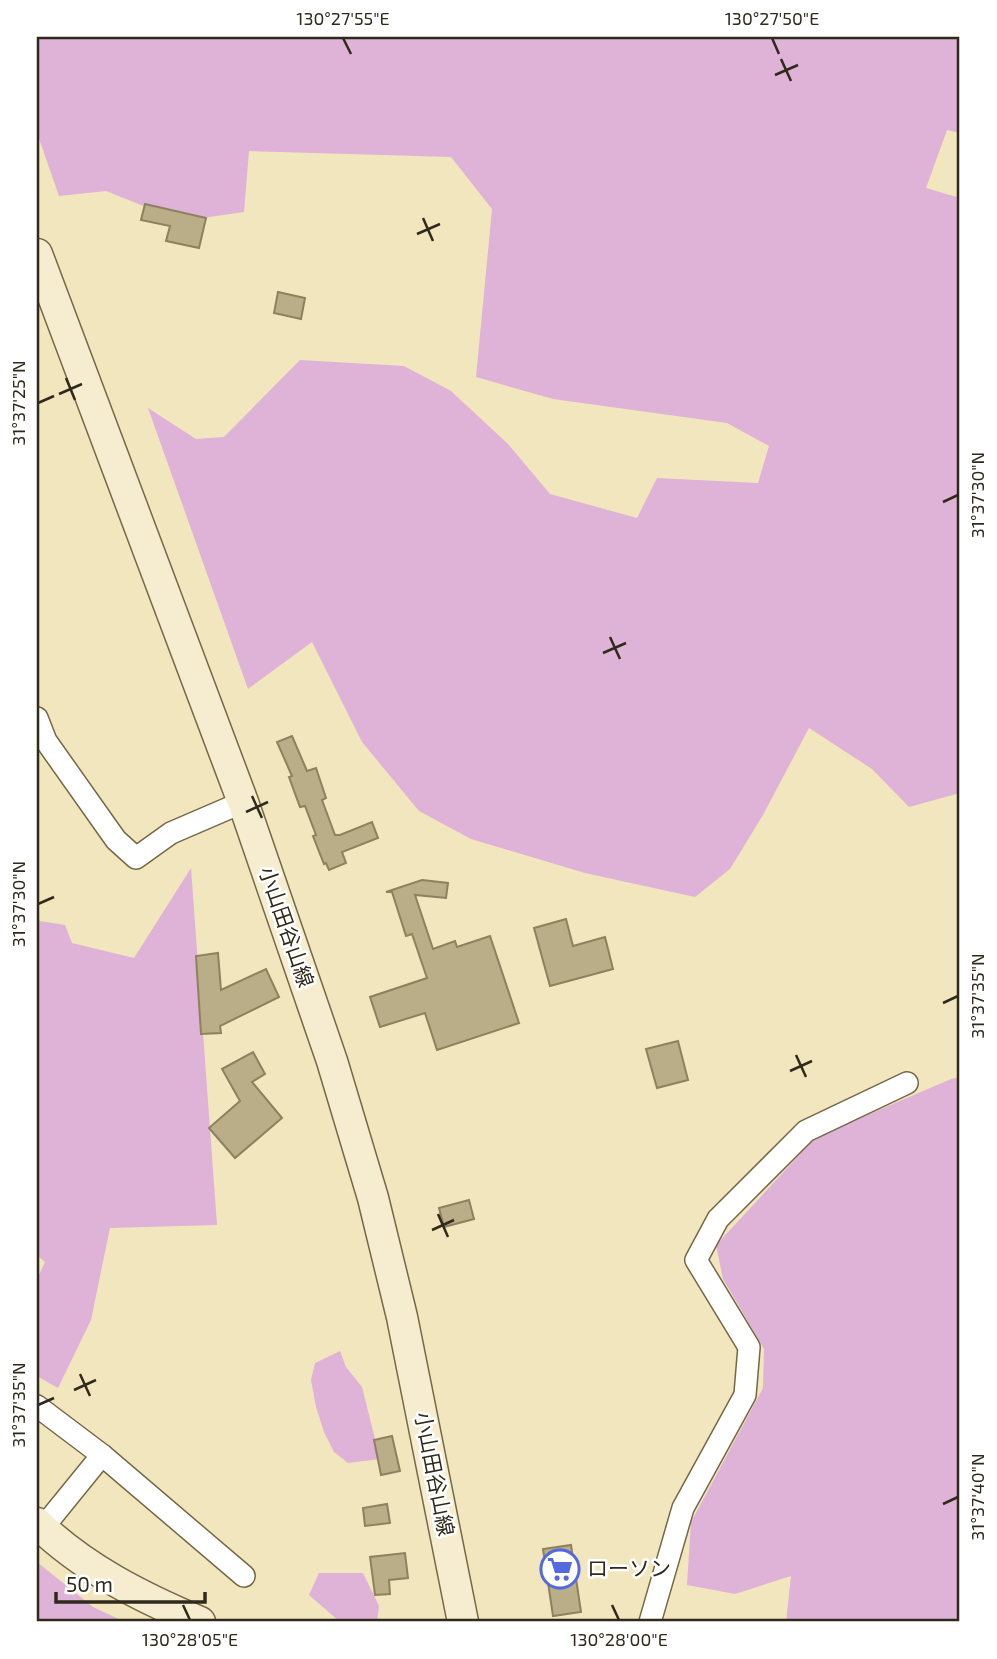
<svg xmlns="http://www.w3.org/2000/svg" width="997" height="1659" font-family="'Exo 2','Noto Sans JP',sans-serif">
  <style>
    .green { fill: #dfb2d7 }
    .building { fill: #baae89; stroke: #8d815e; stroke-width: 2 }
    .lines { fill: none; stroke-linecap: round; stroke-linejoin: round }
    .street-casing { stroke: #746846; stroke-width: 24 }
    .secondary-casing { stroke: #746846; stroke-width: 33 }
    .street { stroke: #fff; stroke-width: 21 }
    .secondary { stroke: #f6edd0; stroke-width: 30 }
    .ticks { fill: none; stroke: #2f2a1b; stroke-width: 2.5 }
    .labels { text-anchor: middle; stroke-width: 5; stroke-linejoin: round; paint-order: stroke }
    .street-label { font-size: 21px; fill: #2f2a1b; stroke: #fff }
    .poi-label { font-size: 21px; fill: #2f2a1b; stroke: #fff; text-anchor: start }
    .neatline { fill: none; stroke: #2f2a1b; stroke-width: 2.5 }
    .ticks-label { font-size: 18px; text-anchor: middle; fill: #2f2a1b }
  </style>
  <rect width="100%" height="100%" fill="#f2e6bf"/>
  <!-- green -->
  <g class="green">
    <polygon points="37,37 960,37 960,133 947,130 926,188 960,198 960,793 909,807 872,769 809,728 763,815 730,869 695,897 585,873 471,839 419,811 362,742 312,642 248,689 148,408 196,439 224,437 300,360 404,366 451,391 508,444 550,494 637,518 657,478 758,483 769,446 727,423 553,399 476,377 492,209 451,157 249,151 244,212 181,221 106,191 59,196 37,133"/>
    <polygon points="191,868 217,1225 110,1228 91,1320 58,1388 37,1376 37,1279 45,1262 37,1255 37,917 40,921 65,925 72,943 134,958"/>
    <polygon points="960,1077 960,1622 786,1622 791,1576 735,1594 687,1585 691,1522 763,1388 764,1349 723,1279 716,1245 816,1137 951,1079"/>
    <polygon points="340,1351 346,1367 362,1387 380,1459 348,1463 334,1452 324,1432 316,1407 311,1380 315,1363"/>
    <polygon points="37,1562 93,1607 125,1622 38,1622"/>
    <polygon points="319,1573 363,1573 379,1606 377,1622 340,1622 309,1595"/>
  </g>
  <!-- building -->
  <g class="building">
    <polygon points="145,204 206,218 199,248 166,241 170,226 141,220"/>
    <polygon points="278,292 305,298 301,319 274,313"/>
    <polygon points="292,736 307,771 316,768 326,798 322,800 335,835 340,835 372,822 378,838 342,852 346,863 329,870 326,863 324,864 313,836 316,835 305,806 300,807 289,777 292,776 277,742"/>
    <polygon points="422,880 448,883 446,898 415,895 433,949 455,941 457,947 490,936 519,1023 437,1050 425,1013 380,1027 370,997 427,978 412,934 406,936 392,892 386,892"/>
    <polygon points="566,919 573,946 605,937 613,969 550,986 534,928"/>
    <polygon points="218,953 221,990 266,969 279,997 220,1026 221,1033 201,1034 196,956"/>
    <polygon points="678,1041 688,1080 657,1088 646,1049"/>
    <polygon points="253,1052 265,1074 252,1082 282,1118 235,1158 209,1128 240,1101 222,1069"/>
    <polygon points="469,1200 474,1219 444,1227 439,1208"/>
    <polygon points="392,1436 400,1471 381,1475 374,1440"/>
    <polygon points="387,1504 390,1523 365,1526 363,1508"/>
    <polygon points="571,1545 581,1612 553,1616 543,1549"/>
    <polygon points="405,1553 408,1578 389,1580 390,1594 375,1595 370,1557"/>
  </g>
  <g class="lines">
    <!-- street casing -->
    <g class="street-casing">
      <g id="street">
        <polyline points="37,718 46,741 116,840 136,858 171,833 243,802"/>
        <polyline points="37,1406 102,1455 244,1576"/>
        <polyline points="37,1535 102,1455"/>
        <polyline points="650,1622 683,1508 745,1395 749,1347 696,1260 718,1219 806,1131 907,1083"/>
      </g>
    </g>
    <!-- secondary casing -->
    <g class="secondary-casing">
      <g id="secondary">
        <polyline points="37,254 243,802 332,1061 373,1198 402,1317 463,1622"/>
        <path d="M37 1523C83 1568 141 1597 200 1622"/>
      </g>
    </g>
    <!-- street -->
    <use href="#street" class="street"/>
    <!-- secondary -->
    <use href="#secondary" class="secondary"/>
  </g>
  <!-- ticks -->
  <path class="ticks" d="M343 38 351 54M772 38 779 54M781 59 791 81M775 75 798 65M423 218 433 241M417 234 440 224M66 378 75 400M59 394 82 384M38 403 54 396M943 502 958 495M610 637 620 659M603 653 626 643M252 796 262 818M246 812 268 802M38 904 54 897M943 1003 958 996M796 1055 806 1077M790 1071 812 1061M438 1214 448 1237M432 1230 454 1220M80 1374 90 1396M74 1390 96 1380M38 1405 54 1398M943 1504 958 1497M183 1605 190 1620M612 1605 619 1620"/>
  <!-- icons -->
  <defs>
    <g id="supermarket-ring" transform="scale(2.0125)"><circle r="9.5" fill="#fff" stroke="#5569df" stroke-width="1.5"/><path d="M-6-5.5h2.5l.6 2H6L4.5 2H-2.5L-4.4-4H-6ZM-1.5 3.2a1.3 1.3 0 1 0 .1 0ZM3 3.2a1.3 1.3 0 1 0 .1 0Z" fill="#5569df"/></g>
  </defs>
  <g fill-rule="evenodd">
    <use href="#supermarket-ring" x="560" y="1569"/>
  </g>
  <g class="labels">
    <!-- street labels -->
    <g class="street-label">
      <text transform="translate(286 927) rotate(71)" y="7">小山田谷山線</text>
      <text transform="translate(434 1474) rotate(79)" y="7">小山田谷山線</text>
    </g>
    <!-- poi labels -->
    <g class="poi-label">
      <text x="587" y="1576">ローソン</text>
    </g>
  </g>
  <!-- border -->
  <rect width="997" height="1659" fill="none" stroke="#ffffff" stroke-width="77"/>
  <!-- scale -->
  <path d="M56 1592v10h149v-10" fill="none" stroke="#2f2a1b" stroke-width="3.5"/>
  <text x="66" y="1592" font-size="21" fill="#2f2a1b" stroke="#ffffff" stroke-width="5" paint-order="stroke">50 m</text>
  <rect x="38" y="38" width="920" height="1582" class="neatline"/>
  <g class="ticks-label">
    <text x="343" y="25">130°27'55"E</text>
    <text x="772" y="25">130°27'50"E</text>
    <text transform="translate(19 403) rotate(-90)" y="6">31°37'25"N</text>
    <text transform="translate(978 495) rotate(-90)" y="6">31°37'30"N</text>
    <text transform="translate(19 904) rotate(-90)" y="6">31°37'30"N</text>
    <text transform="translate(978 996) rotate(-90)" y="6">31°37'35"N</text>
    <text transform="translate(19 1405) rotate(-90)" y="6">31°37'35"N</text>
    <text transform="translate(978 1497) rotate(-90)" y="6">31°37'40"N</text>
    <text x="190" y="1646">130°28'05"E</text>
    <text x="619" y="1646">130°28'00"E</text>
  </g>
</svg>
